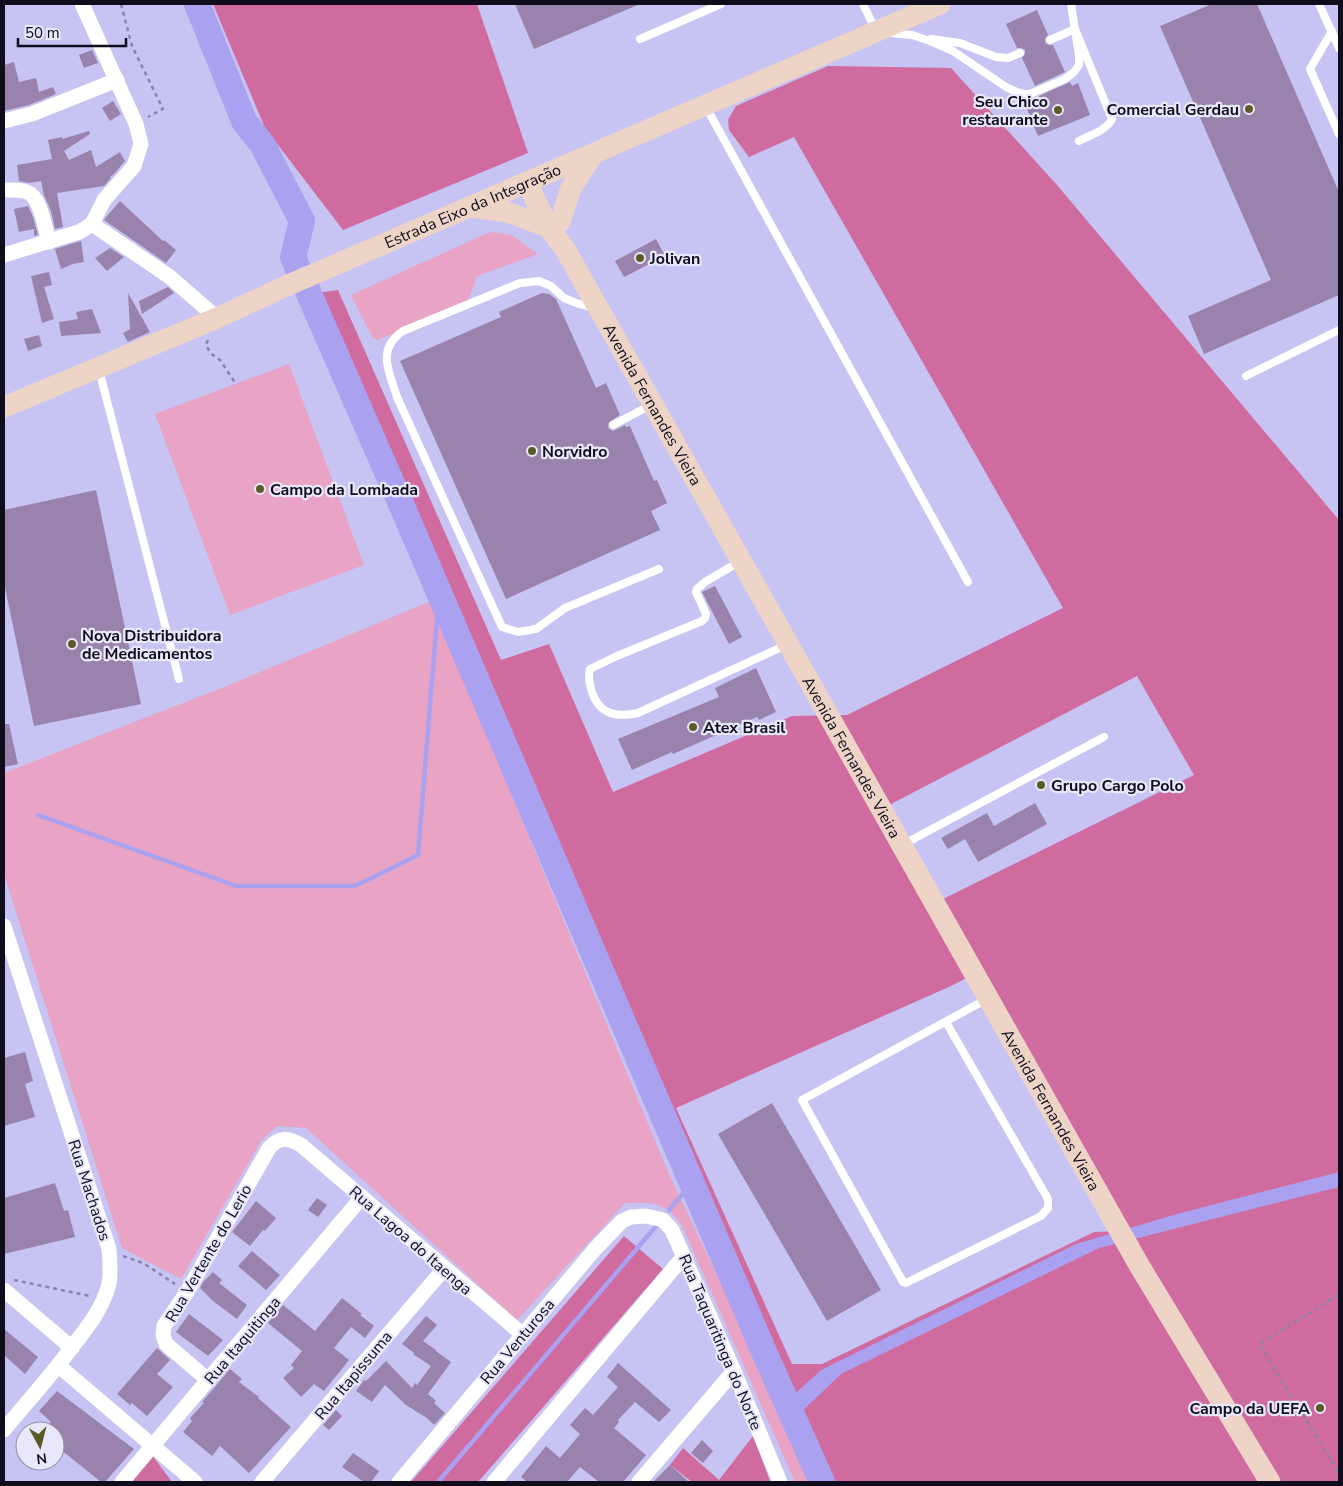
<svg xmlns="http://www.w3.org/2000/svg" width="1343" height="1486" font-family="'Nunito Sans',sans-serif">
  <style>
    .green { fill: #e9a3c5 }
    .forest { fill: #d06ba0; fill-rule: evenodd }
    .water { fill: #aaa1f0 }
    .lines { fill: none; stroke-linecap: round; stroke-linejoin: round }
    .stream { stroke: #aaa1f0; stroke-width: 4.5 }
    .river { stroke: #aaa1f0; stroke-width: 26 }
    .building { fill: #9983ac }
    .path { stroke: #8784a8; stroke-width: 2.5; stroke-dasharray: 4 4; stroke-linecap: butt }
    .lane { stroke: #fff; stroke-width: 8 }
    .street { stroke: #fff; stroke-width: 15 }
    .secondary { stroke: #edd4c7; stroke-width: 21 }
    .poi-dot { fill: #5b5b28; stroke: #e9e7fb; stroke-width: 2 }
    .labels { text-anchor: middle; stroke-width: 4.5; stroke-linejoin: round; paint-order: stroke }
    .poi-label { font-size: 16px; font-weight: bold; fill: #0f0d1c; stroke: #e9e7fb; text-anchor: start }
    .street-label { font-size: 16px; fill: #0f0d1c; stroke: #e9e7fb }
  </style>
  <rect width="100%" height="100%" fill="#c7c3f2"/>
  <!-- green -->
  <g class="green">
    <polygon points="490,232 511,235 538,254 477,276 466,306 377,340 373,338 351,295"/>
    <polygon points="289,364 364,565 230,615 155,414"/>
    <path d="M431 601 668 1172 786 1420 813 1482H795L684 1230C669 1202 654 1202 625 1203L517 1320 306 1128 277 1126 261 1141 181 1279 122 1248 4 874V773L224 687Z"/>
  </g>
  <!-- forest -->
  <g class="forest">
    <polygon points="213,4 477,4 528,153 343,230 265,128"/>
    <path d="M828 66 951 68 1057 185 1339 520V1482H821L309 294 338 290 501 660 549 644 613 792 792 716 847 715 1063 608 794 137 749 157 729 130 728 120 736 106ZM1137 676 1194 775 943 899 882 810 893 803ZM974 974 1119 1231 1094 1232 822 1364H792L676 1108 951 986Z"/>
    <polygon points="624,1236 663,1269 478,1482 411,1482"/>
    <polygon points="753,1436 770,1481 768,1482 692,1482 670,1465 683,1448 719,1480"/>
    <polygon points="152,1455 172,1482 123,1482"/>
  </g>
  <!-- water -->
  <polygon class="water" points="1339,1172 1339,1187 1099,1248 841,1374 794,1419 786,1402 821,1370 1076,1244 1177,1214"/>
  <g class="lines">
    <!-- stream -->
    <g class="stream">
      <polyline points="38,815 236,886 355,886 418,855 439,594"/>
      <polyline points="669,1210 692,1183"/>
      <polyline points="438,1482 657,1225"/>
    </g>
    <!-- river -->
    <polyline class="river" points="197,4 244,121 262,144 302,221 293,257 408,520 765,1354 822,1482"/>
  </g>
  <!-- building -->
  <g class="building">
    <polygon points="515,4 640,4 534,49"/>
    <polygon points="1212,4 1257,4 1339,192 1339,295 1204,354 1188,316 1271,280 1160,26"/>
    <polygon points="1037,10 1048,35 1045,39 1045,43 1049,45 1053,45 1065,72 1035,86 1022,58 1025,54 1025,50 1021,48 1017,48 1006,24"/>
    <polygon points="92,50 98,63 84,68 79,55"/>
    <polygon points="14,62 19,82 36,78 39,92 53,87 56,94 29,105 4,111 4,65"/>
    <polygon points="1070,82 1072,86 1078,83 1090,115 1038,136 1025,104 1040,98 1039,96"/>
    <polygon points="113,101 121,114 110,121 102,108"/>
    <polygon points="89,131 90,134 64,151 69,160 91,150 96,167 120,152 125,161 114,174 110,177 111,178 104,186 57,193 63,227 55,229 51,211 44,195 41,181 29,183 19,181 17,165 52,159 48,140 62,137 62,139"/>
    <polygon points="120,201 163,241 164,240 176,250 166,263 104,220 107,216"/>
    <polygon points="28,206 33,217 38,235 34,236 34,229 19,232 14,209"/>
    <polygon points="656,239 665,256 624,277 615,261"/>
    <polygon points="81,241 84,262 73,264 61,269 55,249"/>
    <polygon points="110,248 124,257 107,271 95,258"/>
    <polygon points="49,272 52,285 44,287 54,319 42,323 31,276"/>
    <polygon points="168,287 174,293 142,314 139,301"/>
    <polygon points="128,293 150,332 128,342 123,333 130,329"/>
    <polygon points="542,293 549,294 556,299 596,388 606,383 620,415 609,422 608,428 613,431 625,425 626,427 630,426 654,481 657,480 667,503 651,511 660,530 506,599 400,361 501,317 499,312"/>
    <polygon points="92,309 101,333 61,336 59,322 78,319 76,312"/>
    <polygon points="39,335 42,346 28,351 24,339"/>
    <polygon points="96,490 141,704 34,726 4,583 4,510"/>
    <polygon points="715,586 742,637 729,644 702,592"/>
    <polygon points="756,668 776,712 759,720 757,717 673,754 672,752 632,770 618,739 719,697 715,688"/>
    <polygon points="4,724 9,724 18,764 4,767"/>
    <polygon points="1035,803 1047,824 978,862 965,839 948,849 941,838 987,813 994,826"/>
    <polygon points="25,1052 33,1081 25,1084 35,1117 4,1126 4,1058"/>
    <polygon points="772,1103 881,1290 827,1321 718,1134"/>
    <polygon points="55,1183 64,1211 68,1210 75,1237 4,1254 4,1198"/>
    <polygon points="317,1198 327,1205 318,1217 308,1210"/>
    <polygon points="256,1201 276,1218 265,1231 263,1230 250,1246 232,1232"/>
    <polygon points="252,1251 280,1275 266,1290 238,1266"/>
    <polygon points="213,1272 222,1280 219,1283 247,1305 237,1319 213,1301 200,1288 203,1282"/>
    <polygon points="342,1298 362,1314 360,1315 374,1326 365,1338 351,1327 334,1348 349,1360 324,1391 314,1384 301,1397 283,1378 294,1368 291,1365 302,1351 268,1323 283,1305 315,1331"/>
    <polygon points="189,1314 223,1340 208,1356 176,1332"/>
    <polygon points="426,1316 437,1325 423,1341 436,1350 436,1351 451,1362 428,1394 436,1401 434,1403 445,1413 434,1425 427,1418 406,1405 385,1385 372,1402 356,1391 364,1380 366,1381 386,1361 412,1388 415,1383 417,1385 431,1366 413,1354 414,1353 402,1344"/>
    <polygon points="4,1329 38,1357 25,1374 4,1355"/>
    <polygon points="157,1348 170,1360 157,1374 173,1387 147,1416 132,1403 130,1405 117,1394"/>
    <polygon points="618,1363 671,1410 659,1422 635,1402 618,1420 619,1422 614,1428 646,1455 623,1482 599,1482 580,1467 567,1482 527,1482 521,1477 546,1446 560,1458 580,1434 570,1425 585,1408 593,1415 618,1387 607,1377"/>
    <polygon points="230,1369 242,1379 239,1382 259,1397 258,1398 291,1427 249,1473 220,1446 212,1456 183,1432 192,1421 190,1418 204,1403 202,1402"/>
    <polygon points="57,1391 134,1449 105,1482 101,1482 55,1445 55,1431 44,1431 51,1422 39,1411"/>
    <polygon points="336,1410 342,1416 329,1430 323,1425"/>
    <polygon points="702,1440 713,1451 703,1463 691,1453"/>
    <polygon points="353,1453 379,1471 371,1482 364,1482 342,1467"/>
    <polygon points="670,1465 689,1482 653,1482"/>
  </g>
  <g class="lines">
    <!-- path -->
    <g class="path">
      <polyline points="121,4 132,46 163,109 148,117"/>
      <polyline points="208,340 206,344 210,353 220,360 236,384"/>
      <polyline points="123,1256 143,1263 175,1284"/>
      <polyline points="14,1280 90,1296"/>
      <polyline points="1339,1295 1259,1344 1339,1473"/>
    </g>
    <!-- lane -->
    <g class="lane">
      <polyline points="863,4 876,31"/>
      <polyline points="1319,4 1339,48"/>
      <polyline points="1332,31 1310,69 1339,134"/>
      <polyline points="889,33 912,35 930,41 953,51 1006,87 1017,92 1024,94 1030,94 1065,79 1074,72 1079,65 1079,56 1071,4"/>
      <polyline points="640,39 721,4"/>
      <polyline points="931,39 960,43 996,57 1008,58 1020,53"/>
      <path d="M1050 40 1075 29 1112 119C1106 131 1090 135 1079 141"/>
      <polyline points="706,107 968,582"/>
      <path d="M593 307 579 304 564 298 551 286 539 281 520 283 403 331C376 349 389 371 397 397L502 627 518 632 536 629 565 608 659 569"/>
      <polyline points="99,370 179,679"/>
      <polyline points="1246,376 1339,330"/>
      <polyline points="613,425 651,405"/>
      <path d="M739 562 705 582 697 589 696 592 706 614 705 618 702 621 617 656 590 669C588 676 589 682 591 689 598 714 615 718 638 713L786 645"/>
      <polyline points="904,844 1104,737"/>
      <polyline points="946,1022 1048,1199 1048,1208 1041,1216 906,1283 903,1282 802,1100 987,999"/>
    </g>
    <!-- street -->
    <g class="street">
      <polyline points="82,4 136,124 141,144 134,166 104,200 92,224"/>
      <polyline points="4,121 32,114 117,80"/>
      <path d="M4 190C12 190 20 189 27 192 41 197 45 229 49 242"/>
      <polyline points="92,224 170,277 217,318"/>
      <polyline points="4,255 79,232 92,224"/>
      <path d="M4 926 109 1249C110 1261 111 1273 109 1284 103 1308 87 1328 72 1347 51 1376 27 1402 4 1430"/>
      <polyline points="4,1290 72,1348"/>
      <polyline points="59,1366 195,1482"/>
      <path d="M208 1380 166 1344 163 1335 164 1326 187 1292 269 1148C280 1136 288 1138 301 1145L522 1334"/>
      <polyline points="122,1482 362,1197"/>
      <polyline points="262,1482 444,1269"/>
      <polyline points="399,1482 595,1249 622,1221 631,1217 646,1216 663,1220 672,1230 734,1371 780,1482"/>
      <polyline points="494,1482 684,1256"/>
      <polyline points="639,1482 734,1371"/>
    </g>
    <!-- secondary -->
    <g class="secondary">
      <path id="s1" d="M527 182 548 227 565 249 1139 1265 1270 1482"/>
      <polyline points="471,207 507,212 548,227"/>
      <polyline points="560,222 571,188 593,154"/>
      <path id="s2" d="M4 407 217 318 286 286 940 4"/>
    </g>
  </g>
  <!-- markers -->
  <g class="poi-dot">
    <circle cx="1249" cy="109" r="5"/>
    <circle cx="1058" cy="110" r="5"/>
    <circle cx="640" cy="258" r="5"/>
    <circle cx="532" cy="451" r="5"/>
    <circle cx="260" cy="489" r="5"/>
    <circle cx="72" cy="644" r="5"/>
    <circle cx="693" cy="727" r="5"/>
    <circle cx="1041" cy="785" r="5"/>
    <circle cx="1320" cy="1408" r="5"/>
  </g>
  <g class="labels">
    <!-- poi labels -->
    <g class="poi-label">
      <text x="1048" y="107" text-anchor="end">Seu Chico<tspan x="1048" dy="18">restaurante</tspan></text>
      <text x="1239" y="115" text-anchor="end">Comercial Gerdau</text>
      <text x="650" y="264">Jolivan</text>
      <text x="542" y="457">Norvidro</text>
      <text x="270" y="495">Campo da Lombada</text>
      <text x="82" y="641">Nova Distribuidora<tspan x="82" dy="18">de Medicamentos</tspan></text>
      <text x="703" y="733">Atex Brasil</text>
      <text x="1051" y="791">Grupo Cargo Polo</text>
      <text x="1310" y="1414" text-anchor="end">Campo da UEFA</text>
    </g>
    <!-- street labels -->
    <g class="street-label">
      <text dy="6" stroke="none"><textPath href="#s2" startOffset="510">Estrada Eixo da Integração</textPath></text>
      <text dy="6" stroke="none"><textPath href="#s1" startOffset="256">Avenida Fernandes Vieira</textPath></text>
      <text dy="6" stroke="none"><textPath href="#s1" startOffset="661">Avenida Fernandes Vieira</textPath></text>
      <text dy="6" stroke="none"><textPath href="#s1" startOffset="1066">Avenida Fernandes Vieira</textPath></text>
      <text transform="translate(90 1190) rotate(72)" y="6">Rua Machados</text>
      <text transform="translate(411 1240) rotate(41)" y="6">Rua Lagoa do Itaenga</text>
      <text transform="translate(208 1253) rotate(-60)" y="6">Rua Vertente do Lerio</text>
      <text transform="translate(242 1340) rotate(-50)" y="6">Rua Itaquitinga</text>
      <text transform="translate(517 1341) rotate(-50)" y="6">Rua Venturosa</text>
      <text transform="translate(721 1342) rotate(67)" y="6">Rua Taquaritinga do Norte</text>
      <text transform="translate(353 1375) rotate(-50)" y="6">Rua Itapissuma</text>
    </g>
  </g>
  <!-- border -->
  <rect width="1343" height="1486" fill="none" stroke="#0f0d1c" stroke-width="10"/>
  <!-- north arrow -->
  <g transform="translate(40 1446) rotate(173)"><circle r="24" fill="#e9e7fb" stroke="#9290a2"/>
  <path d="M0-4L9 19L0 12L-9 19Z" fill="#5b5b28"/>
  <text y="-8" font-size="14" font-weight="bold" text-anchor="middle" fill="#0f0d1c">N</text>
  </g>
  <!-- scale -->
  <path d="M18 38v8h108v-8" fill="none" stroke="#0f0d1c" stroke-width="2.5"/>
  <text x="25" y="38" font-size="15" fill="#0f0d1c" stroke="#e9e7fb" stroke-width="4" paint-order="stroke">50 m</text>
</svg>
